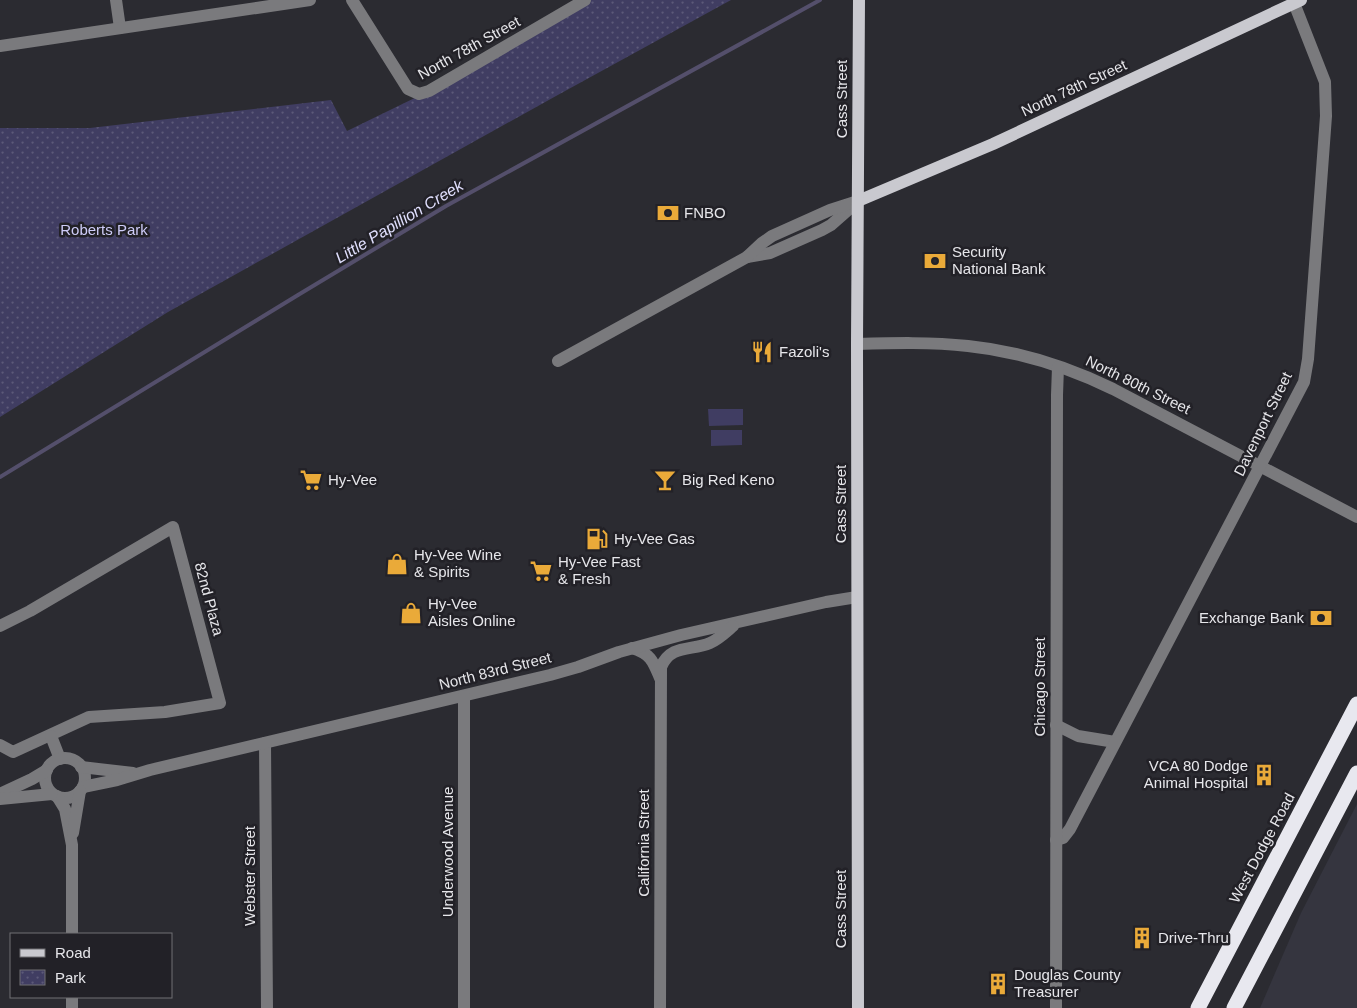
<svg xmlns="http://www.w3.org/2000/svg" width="1357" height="1008" font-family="Arial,sans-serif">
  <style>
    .built { fill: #35353f }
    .grass { fill: #403d62 }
    .park { fill: url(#park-dots) }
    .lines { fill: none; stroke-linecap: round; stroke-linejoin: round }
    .stream { stroke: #544f6b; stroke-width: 4 }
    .minor { stroke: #7a7a7d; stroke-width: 12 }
    .major { stroke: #c9c9cf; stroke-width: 12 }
    .highway { stroke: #e8e8ef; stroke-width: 15 }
    .labels { text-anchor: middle; stroke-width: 5; stroke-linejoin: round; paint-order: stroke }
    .street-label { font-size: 15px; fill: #e6e6ea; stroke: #222127 }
    .poi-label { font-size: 15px; fill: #e6e6ea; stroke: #222127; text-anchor: start }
    .park-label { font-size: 15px; fill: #ceccf8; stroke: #222127 }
    .water-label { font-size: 16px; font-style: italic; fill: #e1e0fe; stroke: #222127 }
  </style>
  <defs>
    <pattern id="park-dots" width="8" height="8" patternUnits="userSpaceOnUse" patternTransform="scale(1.25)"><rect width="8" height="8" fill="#403d62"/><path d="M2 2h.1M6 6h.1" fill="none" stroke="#5c5979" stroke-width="1.8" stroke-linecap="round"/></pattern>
  </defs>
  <rect width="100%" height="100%" fill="#2b2b31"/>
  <!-- built -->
  <polygon class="built" points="1357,804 1357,1008 1260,1008 1301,913"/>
  <!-- grass -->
  <g class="grass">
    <polygon points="708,409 743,409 743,425 709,426"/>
    <polygon points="711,430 742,430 742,445 711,446"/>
  </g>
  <!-- park -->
  <polygon class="park" points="585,0 731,0 556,96 168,312 0,417 0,128 90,128 331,100 347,131 429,91"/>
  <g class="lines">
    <!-- stream -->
    <polyline class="stream" points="0,477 298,295 446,206 820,0"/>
    <!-- minor -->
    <g class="minor">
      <polyline points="116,0 120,28"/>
      <polyline points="352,0 408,89 419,94 429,91 585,0"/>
      <polyline points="0,46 310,0"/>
      <polyline points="747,257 770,253 822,230 831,225 856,203"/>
      <path d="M857 344C894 343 931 342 968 346 1017 351 1068 367 1113 389L1357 517"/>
      <polyline points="558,361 747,257 762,243 772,236 830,210 858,201"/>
      <polyline points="0,626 30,611 173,527 220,703 165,712 89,717 13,752 0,745"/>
      <path d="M632 648C651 654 653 661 660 678"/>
      <polyline points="1056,725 1078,736 1115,742"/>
      <polyline points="51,736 60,759"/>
      <polyline points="265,743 267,1008"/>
      <circle cx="65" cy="778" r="20"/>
      <polyline points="81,767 133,773"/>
      <polyline points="83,787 117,780 150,770 550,675 578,667 619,652 681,635 826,602 857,597"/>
      <polyline points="0,794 32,779 47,770"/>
      <polyline points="57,796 65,809 72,845 72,934"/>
      <polyline points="0,799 52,794"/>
      <polyline points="73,833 80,791"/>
      <polyline points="1056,840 1063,838 1070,829 1304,382 1308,359 1326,116 1325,82 1294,3"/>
      <polyline points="72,997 72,1008"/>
      <polyline points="464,1008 464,696"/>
      <path d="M660 1008 661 667C671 644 691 651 710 643 719 639 726 632 733 626"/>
      <polyline points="1056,1008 1057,395 1058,367"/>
    </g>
    <!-- major -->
    <g class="major">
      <polyline points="858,201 993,144 1301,0"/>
      <polyline points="858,1008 857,344 859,0"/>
    </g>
    <!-- highway -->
    <g class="highway">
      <polyline points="1198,1008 1357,704"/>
      <polyline points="1234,1008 1357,773"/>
    </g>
  </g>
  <!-- icons -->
  <defs>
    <g id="bank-bare" transform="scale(1.725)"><path d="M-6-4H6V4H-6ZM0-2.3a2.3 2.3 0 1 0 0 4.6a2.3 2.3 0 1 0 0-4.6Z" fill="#eaaa39" stroke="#222127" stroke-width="2.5" paint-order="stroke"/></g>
    <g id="restaurant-bare" transform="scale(1.725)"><path d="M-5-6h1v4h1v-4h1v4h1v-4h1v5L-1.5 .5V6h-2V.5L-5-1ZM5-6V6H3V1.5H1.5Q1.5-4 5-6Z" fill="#eaaa39" stroke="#222127" stroke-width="2.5" paint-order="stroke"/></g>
    <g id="supermarket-bare" transform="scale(1.725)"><path d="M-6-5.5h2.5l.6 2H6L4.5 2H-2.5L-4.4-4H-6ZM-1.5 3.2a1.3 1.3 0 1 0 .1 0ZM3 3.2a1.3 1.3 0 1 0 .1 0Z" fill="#eaaa39" stroke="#222127" stroke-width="2.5" paint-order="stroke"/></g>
    <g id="bar-bare" transform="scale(1.725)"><path d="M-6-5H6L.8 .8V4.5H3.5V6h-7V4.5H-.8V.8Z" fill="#eaaa39" stroke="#222127" stroke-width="2.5" paint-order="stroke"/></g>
    <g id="fuel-bare" transform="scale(1.725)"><path d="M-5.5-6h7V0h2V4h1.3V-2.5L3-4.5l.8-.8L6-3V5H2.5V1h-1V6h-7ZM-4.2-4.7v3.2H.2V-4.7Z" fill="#eaaa39" stroke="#222127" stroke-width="2.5" paint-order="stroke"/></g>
    <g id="shop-bare" transform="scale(1.725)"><path d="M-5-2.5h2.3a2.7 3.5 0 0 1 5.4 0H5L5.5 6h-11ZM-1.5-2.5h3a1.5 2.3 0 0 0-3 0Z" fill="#eaaa39" stroke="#222127" stroke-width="2.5" paint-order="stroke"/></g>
    <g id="building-bare" transform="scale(1.725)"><path d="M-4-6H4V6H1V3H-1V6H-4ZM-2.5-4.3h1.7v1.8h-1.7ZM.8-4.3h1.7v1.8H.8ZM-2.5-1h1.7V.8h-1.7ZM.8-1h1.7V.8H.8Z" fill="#eaaa39" stroke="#222127" stroke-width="2.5" paint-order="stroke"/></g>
  </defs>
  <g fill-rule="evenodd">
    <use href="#bank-bare" x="668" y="213"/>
    <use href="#bank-bare" x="935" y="261"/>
    <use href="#restaurant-bare" x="762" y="352"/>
    <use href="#supermarket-bare" x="311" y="480"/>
    <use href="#bar-bare" x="665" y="480"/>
    <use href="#fuel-bare" x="597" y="539"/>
    <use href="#shop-bare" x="397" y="564"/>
    <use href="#supermarket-bare" x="541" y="571"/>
    <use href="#shop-bare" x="411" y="613"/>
    <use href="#bank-bare" x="1321" y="618"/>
    <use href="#building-bare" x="1264" y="775"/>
    <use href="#building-bare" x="1142" y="938"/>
    <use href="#building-bare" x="998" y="984"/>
  </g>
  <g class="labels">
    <!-- street labels -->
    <g class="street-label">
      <text transform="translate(469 48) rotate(-29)" y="5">North 78th Street</text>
      <text transform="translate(1074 88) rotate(-25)" y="5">North 78th Street</text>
      <text transform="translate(842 99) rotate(-90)" y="5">Cass Street</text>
      <text transform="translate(1138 385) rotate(26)" y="5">North 80th Street</text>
      <text transform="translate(1263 424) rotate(-64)" y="5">Davenport Street</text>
      <text transform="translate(841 504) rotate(-90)" y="5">Cass Street</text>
      <text transform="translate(209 599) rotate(75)" y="5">82nd Plaza</text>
      <text transform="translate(495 671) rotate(-14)" y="5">North 83rd Street</text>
      <text transform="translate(1040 687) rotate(-90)" y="5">Chicago Street</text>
      <text transform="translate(644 843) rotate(-90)" y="5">California Street</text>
      <text transform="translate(1262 848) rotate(-62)" y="5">West Dodge Road</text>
      <text transform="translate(448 852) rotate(-90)" y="5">Underwood Avenue</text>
      <text transform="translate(250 876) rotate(-90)" y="5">Webster Street</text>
      <text transform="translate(841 909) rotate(-90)" y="5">Cass Street</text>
    </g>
    <!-- poi labels -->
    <g class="poi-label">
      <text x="684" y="218">FNBO</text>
      <text x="952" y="257">Security<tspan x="952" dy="17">National Bank</tspan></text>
      <text x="779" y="357">Fazoli's</text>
      <text x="328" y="485">Hy-Vee</text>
      <text x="682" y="485">Big Red Keno</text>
      <text x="614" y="544">Hy-Vee Gas</text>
      <text x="414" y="560">Hy-Vee Wine<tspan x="414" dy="17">&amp; Spirits</tspan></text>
      <text x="558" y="567">Hy-Vee Fast<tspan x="558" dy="17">&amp; Fresh</tspan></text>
      <text x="428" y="609">Hy-Vee<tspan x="428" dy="17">Aisles Online</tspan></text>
      <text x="1304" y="623" text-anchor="end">Exchange Bank</text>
      <text x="1248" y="771" text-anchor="end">VCA 80 Dodge<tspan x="1248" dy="17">Animal Hospital</tspan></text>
      <text x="1158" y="943">Drive-Thru</text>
      <text x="1014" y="980">Douglas County<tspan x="1014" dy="17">Treasurer</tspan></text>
    </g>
    <!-- park labels -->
    <g class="park-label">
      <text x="104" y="235">Roberts Park</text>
    </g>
    <!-- water labels -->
    <g class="water-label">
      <text transform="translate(399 221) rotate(-31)" y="6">Little Papillion Creek</text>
    </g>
  </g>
  <!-- legend -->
  <rect x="10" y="933" width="162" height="65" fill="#222127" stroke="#707075"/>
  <rect x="20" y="949" width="25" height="8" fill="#c9c9cf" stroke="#707075"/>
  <text x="55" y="958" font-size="15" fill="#e6e6ea">Road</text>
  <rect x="20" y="970" width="25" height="15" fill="url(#park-dots)" stroke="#707075"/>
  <text x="55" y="983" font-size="15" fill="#e6e6ea">Park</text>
</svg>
